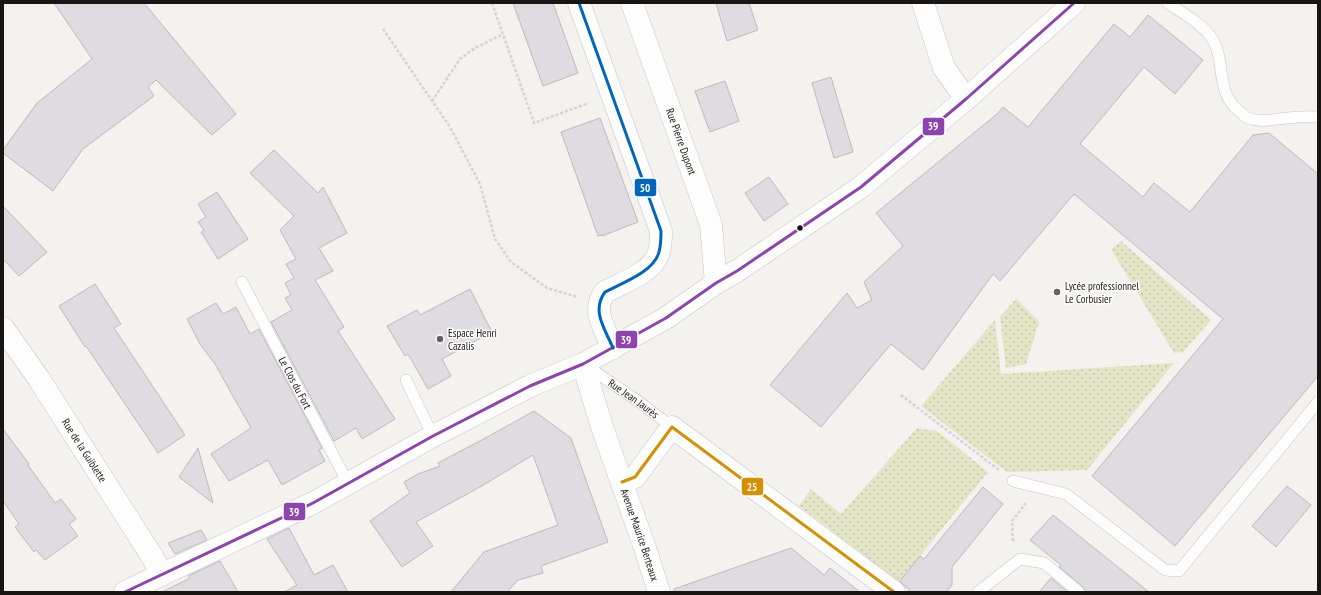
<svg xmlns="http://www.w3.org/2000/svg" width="1321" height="595" font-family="'PT Sans Narrow',sans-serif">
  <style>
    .grass { fill: url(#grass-dots) }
    .building { fill: #dedbe1; stroke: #bcbaba }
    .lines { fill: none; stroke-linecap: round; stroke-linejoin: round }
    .service-casing { stroke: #c6c4c2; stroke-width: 12 }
    .minor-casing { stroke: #c6c4c2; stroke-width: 23 }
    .path { stroke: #d4d3d3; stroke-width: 2.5; stroke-dasharray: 3 2; stroke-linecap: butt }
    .service { stroke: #fdfdfd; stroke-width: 11 }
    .minor { stroke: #fdfdfd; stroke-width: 22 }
    .bus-1-casing { stroke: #fff; stroke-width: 6 }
    .bus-2-casing { stroke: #fff; stroke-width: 6 }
    .bus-3-casing { stroke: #fff; stroke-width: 6 }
    .bus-1 { stroke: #8e44ad; stroke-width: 3 }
    .bus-2 { stroke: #0065bd; stroke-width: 3 }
    .bus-3 { stroke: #d59003; stroke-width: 3 }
    .bus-dot { fill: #171614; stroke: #fff; stroke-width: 1.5 }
    .poi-dot { fill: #646361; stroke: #fff; stroke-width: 1.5 }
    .labels { text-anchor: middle; stroke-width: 3; stroke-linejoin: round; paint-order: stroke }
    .street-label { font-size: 11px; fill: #171614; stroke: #fff }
    .poi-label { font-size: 11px; fill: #171614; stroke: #fff; text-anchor: start }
    .line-badge { stroke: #fff; stroke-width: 1.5 }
    .badge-label { font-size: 11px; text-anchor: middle; font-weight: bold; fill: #fff }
  </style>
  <defs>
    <pattern id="grass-dots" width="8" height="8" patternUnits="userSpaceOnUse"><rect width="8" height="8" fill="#e2e5c6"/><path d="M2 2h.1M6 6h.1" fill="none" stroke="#c1c4a9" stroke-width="1.8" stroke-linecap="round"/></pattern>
  </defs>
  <rect width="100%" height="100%" fill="#f4f2ef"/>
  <!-- grass -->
  <g class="grass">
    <polygon points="1121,241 1211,320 1183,352 1174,353 1111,249"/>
    <polygon points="1016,299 1039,322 1026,364 1006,368 1000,317"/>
    <polygon points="995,320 1001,374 1174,363 1087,470 1007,472 921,406"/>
    <polygon points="917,428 937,431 988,472 899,582 799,506 811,489 841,514"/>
  </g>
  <!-- building -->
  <g class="building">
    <polygon points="54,3 144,3 236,114 212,135 156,80 148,87 154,96 83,149 53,191 3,153 3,150 37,103 92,59"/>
    <polygon points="513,3 553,3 578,73 543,86"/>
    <polygon points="716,3 749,3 758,30 727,41"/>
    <polygon points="1148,15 1203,60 1175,94 1144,67 1080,144 1143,197 1154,183 1190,212 1253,135 1269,133 1318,174 1318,376 1175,546 1092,476 1223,319 1074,194 1000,281 993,274 923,370 891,344 821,427 770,385 847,293 857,308 872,300 864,282 903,246 876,213 997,114 1003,107 1028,127 1114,24 1130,37"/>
    <polygon points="831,77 853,152 834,158 812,83"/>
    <polygon points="725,81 739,121 710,132 695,91"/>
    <polygon points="600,118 638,222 602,236 602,235 598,236 561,132"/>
    <polygon points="274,150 318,193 323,187 347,233 319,248 333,271 315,280 344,327 338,331 395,419 362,439 356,428 334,441 271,322 292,310 285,298 291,295 285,283 294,278 286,264 296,259 280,230 294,216 250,173"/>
    <polygon points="769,177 788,204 764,221 745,193"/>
    <polygon points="217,192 248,239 218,259 201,232 204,230 198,222 206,217 198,204"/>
    <polygon points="3,206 47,252 19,276 3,259"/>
    <polygon points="95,284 121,324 114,328 185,435 158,453 86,346 85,347 59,306"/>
    <polygon points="470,289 492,332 442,359 451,376 428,389 408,354 405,356 387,326 417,310 420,315"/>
    <polygon points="216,303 223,314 236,307 250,334 259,329 322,448 319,450 325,461 282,485 268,460 229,481 211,454 251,428 215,364 200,344 187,319"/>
    <polygon points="534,411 571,438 608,542 541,566 543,573 518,580 507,592 451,592 484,552 558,525 533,455 480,487 416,522 433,546 402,567 370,521 410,493 404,482 418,474 440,466 438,463 491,435"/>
    <polygon points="3,429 29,464 28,465 55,503 61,499 76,519 69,524 78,536 45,560 36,550 34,552 15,527 19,524 3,501"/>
    <polygon points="198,448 213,503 179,477"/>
    <polygon points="1287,486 1311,505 1276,547 1252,526"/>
    <polygon points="983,487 1003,504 952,567 952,585 946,592 911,592 900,581 920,556 924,559"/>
    <polygon points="1053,515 1149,592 1086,592 1083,587 1059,567 1061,565 1030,540"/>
    <polygon points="289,528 314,575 333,565 348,592 284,592 297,585 267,539"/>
    <polygon points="201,530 207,540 175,554 168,543"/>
    <polygon points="791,548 824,575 830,568 860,592 674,592 674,589"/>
    <polygon points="220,561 238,592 162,592 190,578 188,576"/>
    <polygon points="1051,578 1068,592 1039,592"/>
  </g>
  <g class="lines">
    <!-- service casing -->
    <g class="service-casing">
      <g id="service">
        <path d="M1168 3C1182 13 1201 23 1211 37 1227 60 1214 92 1240 112 1243 114 1245 117 1248 118 1261 123 1274 119 1287 118 1297 117 1308 116 1318 117"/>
        <path id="s1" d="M242 282 348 483"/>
        <path id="s2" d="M585 365 638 401 672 427"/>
        <polyline points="406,380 433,436"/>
        <polyline points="1013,481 1066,494 1165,570 1179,571 1318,402"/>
        <polyline points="978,592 1020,559 1044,563 1079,592"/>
      </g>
    </g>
    <!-- minor casing -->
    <g class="minor-casing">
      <g id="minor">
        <path d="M579 3 661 231C661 238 661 245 659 252 654 272 622 283 605 292 591 311 605 329 613 348"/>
        <path id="s3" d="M632 3 711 225 716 283"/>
        <polyline points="923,3 944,68 966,99"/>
        <path id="s4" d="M3 328 39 379 153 558 162 575"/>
        <path id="s5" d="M583 364 602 427 645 548 659 592"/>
        <polyline points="622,482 635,477 672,427 894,592"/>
        <polyline points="125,592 313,503 433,436 530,386 583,364 666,318 716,283 737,271 861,187 966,99 1074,3"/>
      </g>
    </g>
    <!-- path -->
    <g class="path">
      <polyline points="492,3 534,123 589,103"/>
      <polyline points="383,29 450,127 480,184 495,239 511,262 547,288 577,297"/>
      <polyline points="432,101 460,59 475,48 503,34"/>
      <polyline points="901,395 999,470"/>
      <polyline points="1013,541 1012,521 1026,503"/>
    </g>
    <!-- service -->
    <use href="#service" class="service"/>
    <!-- minor -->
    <use href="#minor" class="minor"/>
    <!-- bus-1 casing -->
    <g class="bus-1-casing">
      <polyline id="bus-1" points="125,592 313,503 433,436 530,386 583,364 666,318 716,283 737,271 861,187 966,99 1074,3"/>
    </g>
    <!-- bus-2 casing -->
    <g class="bus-2-casing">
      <path id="bus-2" d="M579 3 661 231C661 238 661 245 659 252 654 272 622 283 605 292 591 311 605 329 613 348"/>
    </g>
    <!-- bus-3 casing -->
    <g class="bus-3-casing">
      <polyline id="bus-3" points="622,482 635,477 672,427 894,592"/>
    </g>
    <!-- bus-1 -->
    <use href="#bus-1" class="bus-1"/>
    <!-- bus-2 -->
    <use href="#bus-2" class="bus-2"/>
    <!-- bus-3 -->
    <use href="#bus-3" class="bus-3"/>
  </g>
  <!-- markers -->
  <circle class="bus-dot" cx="800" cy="228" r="3.5"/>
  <g class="poi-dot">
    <circle cx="1057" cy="292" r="4"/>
    <circle cx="440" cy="339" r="4"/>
  </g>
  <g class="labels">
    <!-- street labels -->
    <g class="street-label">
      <text dy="4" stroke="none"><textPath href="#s3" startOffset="147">Rue Pierre Dupont</textPath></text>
      <text dy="4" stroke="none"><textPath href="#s1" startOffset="114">Le Clos du Fort</textPath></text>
      <text dy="4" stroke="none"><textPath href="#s2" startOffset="59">Rue Jean Jaurès</textPath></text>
      <text dy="4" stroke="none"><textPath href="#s4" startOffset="147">Rue de la Guiblette</textPath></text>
      <text dy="4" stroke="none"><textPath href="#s5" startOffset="180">Avenue Maurice Berteaux</textPath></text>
    </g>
    <!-- poi labels -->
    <g class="poi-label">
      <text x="1065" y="290">Lycée professionnel<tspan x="1065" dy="13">Le Corbusier</tspan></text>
      <text x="448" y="337">Espace Henri<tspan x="448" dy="13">Cazalis</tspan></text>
    </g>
  </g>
  <g class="line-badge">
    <rect x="922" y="117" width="23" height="19" rx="4" fill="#8e44ad"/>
    <rect x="634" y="178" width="23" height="19" rx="4" fill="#0065bd"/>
    <rect x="615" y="330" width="23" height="19" rx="4" fill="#8e44ad"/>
    <rect x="741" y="477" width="23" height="19" rx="4" fill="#d59003"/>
    <rect x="283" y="502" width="23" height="19" rx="4" fill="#8e44ad"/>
  </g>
  <g class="badge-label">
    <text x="933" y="130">39</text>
    <text x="645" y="192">50</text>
    <text x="626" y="344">39</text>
    <text x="752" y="491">25</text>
    <text x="294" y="516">39</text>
  </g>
  <!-- border -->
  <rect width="1321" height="595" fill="none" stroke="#171614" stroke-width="8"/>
</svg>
